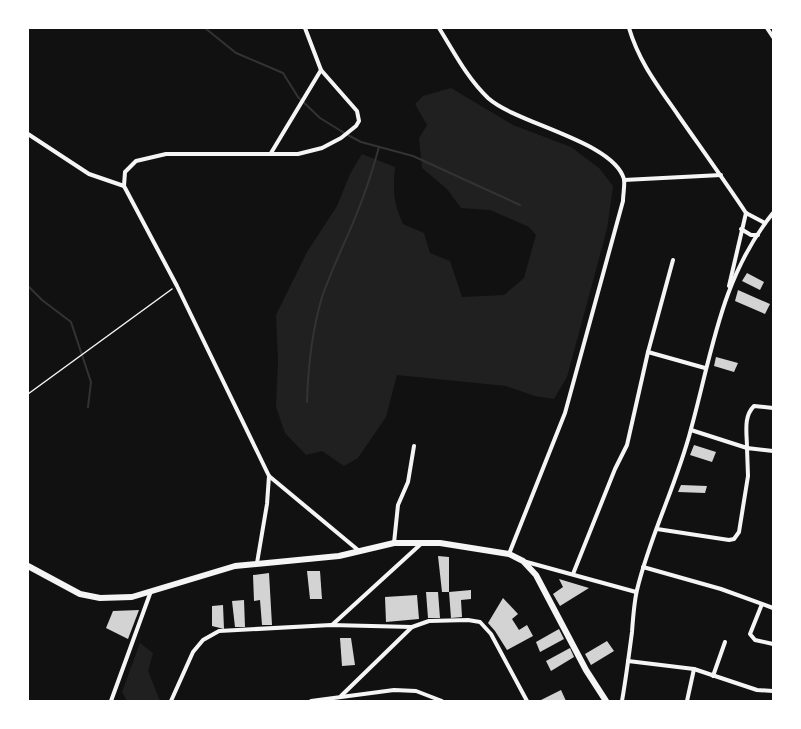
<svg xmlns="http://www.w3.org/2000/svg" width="801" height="729" font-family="Helvetica,sans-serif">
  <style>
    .green { fill: #202020 }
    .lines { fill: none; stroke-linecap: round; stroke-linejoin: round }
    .stream { stroke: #333; stroke-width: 2 }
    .building { fill: #d3d3d3 }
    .path { stroke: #f5f5f5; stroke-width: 1.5 }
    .minor { stroke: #f5f5f5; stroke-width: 4 }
    .secondary { stroke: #f5f5f5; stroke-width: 6 }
  </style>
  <rect width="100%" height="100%" fill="#111"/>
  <!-- green -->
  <g class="green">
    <path d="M451 88 513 125 571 147 599 168 613 186 607 229 567 377 554 399 535 396 506 386 397 375 386 417 358 458 344 466 322 451 306 455 285 433 276 407 278 362 276 315 307 252 337 206 350 174 362 154 395 167C393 192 393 201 403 224L424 233 430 253 450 261 462 297 504 295 524 278 536 235 529 227 490 210 461 208 447 189 422 168 419 138 427 125 415 104 423 96Z"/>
    <polygon points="140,643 153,653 148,671 160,701 127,701 122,692"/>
  </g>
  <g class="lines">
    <!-- stream -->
    <g class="stream">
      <polyline points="205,28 236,53 283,73 298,97 320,118 346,134 361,142 413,156 520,205"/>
      <polyline points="28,286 42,300 71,322 91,382 88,407"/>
      <path d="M307 402C308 367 312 331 322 297 332 268 346 241 357 213 366 191 373 169 379 147"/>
    </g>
  </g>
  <!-- building -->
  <g class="building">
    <polygon points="747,273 764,282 760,290 742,281"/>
    <polygon points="738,290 770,304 765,314 735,301"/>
    <polygon points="716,357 738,363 734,372 714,366"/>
    <polygon points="694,445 716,452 712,462 690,455"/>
    <polygon points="681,485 707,486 705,493 678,492"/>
    <polygon points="438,556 449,557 449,592 442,592"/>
    <polygon points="307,571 320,571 322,599 310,599"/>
    <polygon points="269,573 272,625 262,625 260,600 254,601 253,575"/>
    <polygon points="559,579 589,588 560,606 553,594 563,587"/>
    <polygon points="471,590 471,599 461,600 462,617 451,618 449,592"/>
    <polygon points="426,592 438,592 440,618 428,618"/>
    <polygon points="417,595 419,619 386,622 385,597"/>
    <polygon points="503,598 518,614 512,619 519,630 527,625 533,636 507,650 495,631 488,623"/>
    <polygon points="244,600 245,627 235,627 232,601"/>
    <polygon points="223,605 224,629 212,626 212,606"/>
    <polygon points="139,610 128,639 106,628 113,611"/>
    <polygon points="559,629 564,639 540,652 536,642"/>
    <polygon points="340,638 351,638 355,665 342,666"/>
    <polygon points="607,641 614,651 591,665 585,654"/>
    <polygon points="570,648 574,657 551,671 546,661"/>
    <polygon points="561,690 566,701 539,701"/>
  </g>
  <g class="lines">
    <!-- path -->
    <polyline class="path" points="28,394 172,289"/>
    <!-- minor -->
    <g class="minor">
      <polyline points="305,28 321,70 357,111 359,121 356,126 341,138 322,148 298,154 166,154 136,161 125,172 124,186 177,286 269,476 358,550"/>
      <path d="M439 28C454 52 467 78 488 98 517 124 613 141 624 179 625 185 623 195 623 201L565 413 509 554"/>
      <path d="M629 28C639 62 658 86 678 115 701 148 724 180 746 213"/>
      <polyline points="767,28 773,37"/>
      <polyline points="28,134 89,174 124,186"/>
      <polyline points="271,153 321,70"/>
      <polyline points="624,180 721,175"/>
      <polyline points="746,213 765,223"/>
      <polyline points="741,229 751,235 758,235"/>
      <polyline points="729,286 746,213"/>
      <polyline points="648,352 705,368"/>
      <path d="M691 430 747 448C747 433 743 417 754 406L773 408"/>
      <polyline points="657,529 729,540 734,539 739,532 748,476 747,448 773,451"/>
      <polyline points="394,543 398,505 408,482 414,446"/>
      <polyline points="523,561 636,592"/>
      <polyline points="257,563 267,504 269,476"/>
      <polyline points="643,567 721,589 773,608"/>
      <polyline points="573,574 615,469 627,445 648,352 673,260"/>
      <polyline points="762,604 750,634 755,640 773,644"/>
      <polyline points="332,625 422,543"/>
      <polyline points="628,661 694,669 757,690 773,691"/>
      <polyline points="713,676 725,642"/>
      <polyline points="341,696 412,627"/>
      <polyline points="111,701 151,591"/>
      <polyline points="171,701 193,652 203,640 219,631 331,625 412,627 429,621 468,620 480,622 491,634 527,701"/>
      <polyline points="311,701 394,690 416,691 442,701"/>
      <path d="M622 701C626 678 629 655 632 632 633 618 634 603 637 590 650 535 677 484 691 429 712 353 721 277 773 213"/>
      <polyline points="687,701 694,669"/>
    </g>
    <!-- secondary -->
    <polyline class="secondary" points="28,566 80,594 100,598 132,597 235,566 339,556 394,543 440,543 509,554 523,561 536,575 586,670 606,701"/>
  </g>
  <!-- border -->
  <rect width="801" height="729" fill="none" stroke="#ffffff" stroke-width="58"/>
</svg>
